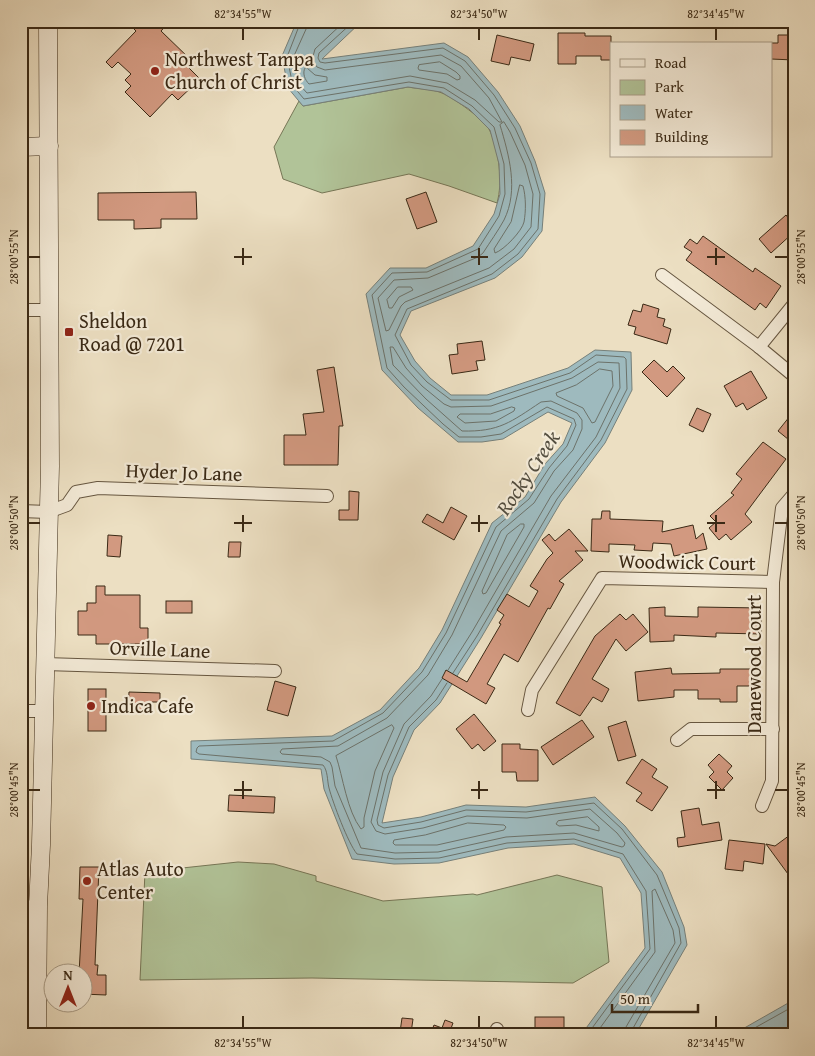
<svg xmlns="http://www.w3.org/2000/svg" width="815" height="1056" font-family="'Gentium Book Plus',serif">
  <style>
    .green { fill: #b1c398; stroke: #767656 }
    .water { fill: #9ebabe; stroke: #76807a }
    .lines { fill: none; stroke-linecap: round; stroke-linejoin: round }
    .shore { stroke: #6c726a; stroke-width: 1 }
    .building { fill: #d29980; stroke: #3a2915 }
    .street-casing { stroke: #665640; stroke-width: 14 }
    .secondary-casing { stroke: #3a2915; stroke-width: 19 }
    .street { stroke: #f3ead7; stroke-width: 12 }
    .secondary { stroke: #f3ead7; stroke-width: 18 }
    .ticks { fill: none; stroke: #3a2915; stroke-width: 2 }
    .poi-dot { fill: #8f2418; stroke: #f3ead7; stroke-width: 2 }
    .labels { text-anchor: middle; stroke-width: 4.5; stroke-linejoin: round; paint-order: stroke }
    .poi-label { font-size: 20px; fill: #3a2915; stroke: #f3ead7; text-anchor: start }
    .street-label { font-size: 20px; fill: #3a2915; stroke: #f3ead7 }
    .water-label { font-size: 21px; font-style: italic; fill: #534d3f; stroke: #f3ead7 }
    .neatline { fill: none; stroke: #3a2915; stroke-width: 2 }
    .ticks-label { font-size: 12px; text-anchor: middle; fill: #3a2915 }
  </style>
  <rect width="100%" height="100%" fill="#ecdfc2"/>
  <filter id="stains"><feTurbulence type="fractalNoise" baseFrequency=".004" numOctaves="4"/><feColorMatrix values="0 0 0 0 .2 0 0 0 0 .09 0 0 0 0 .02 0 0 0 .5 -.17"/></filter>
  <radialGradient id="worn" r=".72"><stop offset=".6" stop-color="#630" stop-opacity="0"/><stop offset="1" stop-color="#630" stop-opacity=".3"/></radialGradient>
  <!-- green -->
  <g class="green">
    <path d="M408 87C419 89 433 89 442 93 454 98 485 120 490 131 499 151 503 182 497 203L449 186 409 174 322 193 283 179 274 147 299 101 303 106Z"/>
    <polygon points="238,862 274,864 316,876 316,881 383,901 473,894 477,895 557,875 602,887 609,962 573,983 312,978 140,980 145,872"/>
  </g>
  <!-- water -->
  <g class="water">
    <polygon points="297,21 362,21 322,59 444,43 468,57 498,92 520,126 535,161 545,193 542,231 522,257 495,278 411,311 400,335 415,361 430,378 451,395 487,395 568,368 595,350 631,352 632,390 605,443 561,502 481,638 440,703 414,730 393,777 382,823 421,817 466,805 526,807 595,797 625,826 662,872 684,927 687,945 635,1035 581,1035 645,948 641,893 620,858 574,844 508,848 439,863 394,864 352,859 324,789 321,769 191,759 191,741 332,736 380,710 419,668 442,630 492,523 525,497 545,464 563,444 572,423 548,412 503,439 482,442 458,442 418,408 382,370 366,294 390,268 426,268 473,246 494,214 500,194 499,164 490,130 469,109 441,92 408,87 303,106 288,88 282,56"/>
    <polygon points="794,1001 794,1035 732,1035 790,1002"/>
  </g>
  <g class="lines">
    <!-- shore -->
    <g class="shore">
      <path d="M301 21 287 57 293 86 304 99 409 82 444 88 472 106 494 127 504 164 505 194 499 216 478 249 427 272 392 273 372 295 387 368 404 387 443 424 459 437H481L501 434 547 407 574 419 576 425 567 446 549 468 529 499 496 527 446 633 422 672 383 713 333 741 199 746 197 748 196 752 199 754 323 765C328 771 327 780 329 788 333 803 348 843 357 854L395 859 439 858 507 843 574 839 623 854 646 891 650 949 587 1035"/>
      <polyline points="308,21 307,27 293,58 298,83 307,93 410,76 447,83 475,100 499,122 502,122 489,98 461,66 441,55 325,70 317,67 312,60 315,49 345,21"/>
      <polyline points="354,21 319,53 318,58 320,62 325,63 443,48 465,61 494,95 515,128 531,163 540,194 538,229 518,254 492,274 407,309 395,335 411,365 427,382 451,400 489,400 570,373 596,355 624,357 626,359 627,389 601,440 557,499 477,636 453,673"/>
      <polygon points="440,62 456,72 460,76 460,79 457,80 447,74 419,70 418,68 419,65"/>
      <path d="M307 68 315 75 327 77V81L309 84C305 80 302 73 305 68Z"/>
      <path d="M504 122 510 132 525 165 533 194 531 227 514 249 489 268 405 302 401 306 389 330 386 331 378 298 394 280 428 278 478 257 483 253C490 242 498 231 504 220 519 190 509 155 500 125Z"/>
      <path d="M520 185 523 186C526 197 526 211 524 222 522 231 504 250 495 253L494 249 511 222Z"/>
      <polygon points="398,287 411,287 413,290 399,297 392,308 389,308 387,300"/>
      <polygon points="600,369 612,371 613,386 595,422 592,423 583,408 557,396 556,393 576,385"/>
      <polygon points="512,407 515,408 514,411 496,421 465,423 457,417 460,414 490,414"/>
      <polygon points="521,524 524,524 524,527 486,593 483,594 482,591 507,535"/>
      <path d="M442 679 431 696 404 724 383 772 371 822 376 831 385 834 423 828 467 816 527 818 590 809 617 833 625 843 624 846 622 847 574 833 506 837 438 852 395 853 361 848 335 786 332 767 330 762 321 757 282 754 280 752 282 749 338 746 387 718 428 675 452 635 501 531 534 503 554 471 573 450 582 429V420L577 413 551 401 541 402C511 422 499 432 462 431L426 399 393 365 390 347H393L406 368 422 386 444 404 451 407 491 406 572 378 598 362 619 363 620 388 596 437 551 496 472 632 448 670"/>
      <polyline points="447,683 436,700 409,727 388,775 377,820 378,825 384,828 421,822 466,810 526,812 594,803 622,829 657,875 679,928 681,943 632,1030 631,1035"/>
      <path d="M392 725 394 728 375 771 364 818V827L361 829C347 811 343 777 336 756Z"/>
      <polygon points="588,817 599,827 599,831 576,825 559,826 556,824 558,821"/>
      <polygon points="468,823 504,825 506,827 504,830 437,845 395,845 393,843 394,840 425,835"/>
      <polyline points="595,1035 655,952 652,891 655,889 673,930 675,943 626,1027 625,1035"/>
      <polyline points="742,1035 794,1006"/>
    </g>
  </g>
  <!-- building -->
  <g class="building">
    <polygon points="126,21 170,21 161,31 192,61 187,66 200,79 178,100 172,94 150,117 125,92 131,86 125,80 131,74 118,62 112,68 106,62 136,31"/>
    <polygon points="558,33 585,33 585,36 611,36 611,60 601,60 601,56 576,56 576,64 558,64"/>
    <polygon points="497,35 534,44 530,61 511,57 509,65 491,61"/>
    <polygon points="778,35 794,35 794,60 771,59 771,43 778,43"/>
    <polygon points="196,192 197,219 161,219 161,228 134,229 134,220 98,220 98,193"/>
    <polygon points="426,192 437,222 417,229 406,199"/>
    <polygon points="786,215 794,225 794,232 771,253 759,239"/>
    <polygon points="703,236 753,272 755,268 781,286 766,308 760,303 755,310 686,260 692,252 684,247 690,239 697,244"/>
    <polygon points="643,304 659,309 657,317 665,319 663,326 671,329 667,344 634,334 636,327 628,325 633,310 641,312"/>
    <polygon points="482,341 485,360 476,361 478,370 452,374 449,355 458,354 457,344"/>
    <polygon points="654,360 667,372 673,366 685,378 667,397 642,372"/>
    <polygon points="334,367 343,426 339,426 338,465 284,465 284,435 306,435 303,414 324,412 317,370"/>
    <polygon points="751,371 767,398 747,410 743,403 736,407 724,386"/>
    <polygon points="697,408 711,414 703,432 689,425"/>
    <polygon points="794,411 794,444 778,431"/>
    <polygon points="763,442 786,459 745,514 752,522 731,540 726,534 719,540 709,528 716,522 710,516 734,495 731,493 742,479 736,474"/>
    <polygon points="349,491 359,492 358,520 339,520 339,510 349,510"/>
    <polygon points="451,507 467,516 454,540 422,522 427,514 443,523"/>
    <polygon points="602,511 610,511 610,519 663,521 662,532 693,525 696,539 703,533 707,549 674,556 671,544 653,543 652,551 634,550 635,545 609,544 609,552 591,551 592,519 601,519"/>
    <polygon points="569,529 588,551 575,551 583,560 559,581 564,584 550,609 548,608 518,662 504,654 487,684 495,688 486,704 442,678 446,670 467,682 501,624 499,623 504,615 497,610 507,594 529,607 538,591 530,586 547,559 553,553 542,540 549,534 555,541"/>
    <polygon points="108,535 122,536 120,557 107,556"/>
    <polygon points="229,542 241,542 240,557 228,557"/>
    <polygon points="96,586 105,586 105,595 140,595 140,628 148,628 148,644 96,644 96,635 78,635 78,611 87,611 87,603 96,603"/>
    <rect x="166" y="601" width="26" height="12"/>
    <polygon points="665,607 665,616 698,617 698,607 761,608 761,634 716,633 716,637 674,635 674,641 650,642 649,608"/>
    <polygon points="620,614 626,620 633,614 648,632 626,651 616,639 592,679 609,689 602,702 593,697 580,716 556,703 595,636"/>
    <polygon points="671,668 672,674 720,673 720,669 754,669 754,686 737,686 737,702 720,702 720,699 698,699 698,690 674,690 674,697 638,701 635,672"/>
    <polygon points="275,681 296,687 288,716 267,710"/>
    <rect x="88" y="689" width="18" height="42"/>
    <polygon points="129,692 160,693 160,702 152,702 152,711 128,710"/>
    <polygon points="474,714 496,741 484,751 478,744 472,749 456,729"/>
    <polygon points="582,720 594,737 553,765 541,747"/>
    <polygon points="626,721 636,756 618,761 608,727"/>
    <polygon points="502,744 520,744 520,749 538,750 538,781 517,781 516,772 502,772"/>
    <polygon points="719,754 732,766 727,772 733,778 722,790 709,777 714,772 708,765"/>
    <polygon points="642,759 657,769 652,777 668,787 652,811 636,801 642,793 626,783"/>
    <polygon points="229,795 275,797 274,813 228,811"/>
    <polygon points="699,808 702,825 719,822 722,840 678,847 677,838 685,837 681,811"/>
    <polygon points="794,832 794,870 788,874 766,844 775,846"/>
    <polygon points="729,840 765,844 763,864 744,861 743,871 725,869"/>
    <polygon points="80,867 99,867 95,965 98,965 97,975 106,975 106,995 82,994 82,974 79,974 83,899 79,899"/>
    <rect x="535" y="1017" width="29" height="18"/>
    <polygon points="402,1018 413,1019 411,1033 400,1032"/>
    <polygon points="445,1020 453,1023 450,1031 458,1035 430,1035 434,1025 442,1028"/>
  </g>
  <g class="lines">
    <!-- street casing -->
    <g class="street-casing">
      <g id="street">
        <polyline points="662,275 759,347 794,376"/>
        <polyline points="21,310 50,310"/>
        <polyline points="759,347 794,304"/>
        <polyline points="21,511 48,512 67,505 76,492 98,488 327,496"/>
        <polyline points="45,664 275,671"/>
        <polyline points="528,710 532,690 602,578 773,582"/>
        <polyline points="21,711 44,711"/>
        <polyline points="677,740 691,729 773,729"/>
        <polyline points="762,806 772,781 773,582 782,508 794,494"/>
        <polyline points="21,907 38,906"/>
        <polyline points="494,1035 497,1029"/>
      </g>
    </g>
    <!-- secondary casing -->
    <g class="secondary-casing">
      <g id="secondary">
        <polyline points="21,147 49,146"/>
        <polyline points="37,1035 38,906 41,845 50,466 48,21"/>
      </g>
    </g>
    <!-- street -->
    <use href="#street" class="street"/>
    <!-- secondary -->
    <use href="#secondary" class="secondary"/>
  </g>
  <!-- ticks -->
  <path class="ticks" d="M243 28V40M479 28V40M716 28V40M243 248V265M479 248V265M716 248V265M28 257H40M234 257H252M471 257H488M707 257H725M775 257H788M243 515V532M479 515V532M716 515V532M28 523H40M234 523H252M471 523H488M707 523H725M775 523H788M243 781V799M479 781V799M716 781V799M28 790H40M234 790H252M471 790H488M707 790H725M775 790H788M243 1016V1028M479 1016V1028M716 1016V1028"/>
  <!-- markers -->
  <g class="poi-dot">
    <circle cx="155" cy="71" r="5"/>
    <rect x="64" y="327" width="10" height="10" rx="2.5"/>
    <circle cx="91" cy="706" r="5"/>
    <circle cx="87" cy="881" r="5"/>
  </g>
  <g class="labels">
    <!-- poi labels -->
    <g class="poi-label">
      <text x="165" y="66">Northwest Tampa<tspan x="165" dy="23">Church of Christ</tspan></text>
      <text x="79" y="328">Sheldon<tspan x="79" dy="23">Road @ 7201</tspan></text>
      <text x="101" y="713">Indica Cafe</text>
      <text x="97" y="876">Atlas Auto<tspan x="97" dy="23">Center</tspan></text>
    </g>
    <!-- street labels -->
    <g class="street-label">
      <text transform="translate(184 472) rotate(2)" y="7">Hyder Jo Lane</text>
      <text transform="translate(687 562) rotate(1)" y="7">Woodwick Court</text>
      <text transform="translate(160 649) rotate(2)" y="7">Orville Lane</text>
      <text transform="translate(754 664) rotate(-90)" y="7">Danewood Court</text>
    </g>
    <!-- water labels -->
    <g class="water-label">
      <text transform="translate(528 473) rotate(-56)" y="7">Rocky Creek</text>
    </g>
  </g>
  <!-- margin -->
  <rect width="815" height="1056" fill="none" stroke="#ecdfc2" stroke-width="55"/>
  <!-- legend -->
  <rect x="610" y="42" width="162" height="115" fill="#f3ead7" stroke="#a99d89"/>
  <rect x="620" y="59" width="25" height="8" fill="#f3ead7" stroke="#a99d89"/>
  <text x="655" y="68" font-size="15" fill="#3a2915">Road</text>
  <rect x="620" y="80" width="25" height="15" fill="#b1c398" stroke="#a99d89"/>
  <text x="655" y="92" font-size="15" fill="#3a2915">Park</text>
  <rect x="620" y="105" width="25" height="15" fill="#9ebabe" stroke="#a99d89"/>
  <text x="655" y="118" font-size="15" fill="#3a2915">Water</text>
  <rect x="620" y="130" width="25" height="15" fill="#d29980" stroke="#a99d89"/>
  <text x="655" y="142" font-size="15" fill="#3a2915">Building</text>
  <!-- north arrow -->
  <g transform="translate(68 988)"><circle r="24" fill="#f3ead7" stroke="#a99d89"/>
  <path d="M0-4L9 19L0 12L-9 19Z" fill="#8f2418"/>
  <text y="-8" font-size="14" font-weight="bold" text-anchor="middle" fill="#3a2915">N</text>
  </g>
  <!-- scale -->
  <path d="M612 1004v8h86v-8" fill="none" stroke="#3a2915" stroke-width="2.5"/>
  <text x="620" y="1004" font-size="15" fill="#3a2915" stroke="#f3ead7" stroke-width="4" paint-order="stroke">50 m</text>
  <rect x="28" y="28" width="760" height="1000" class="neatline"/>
  <g class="ticks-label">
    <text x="243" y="18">82°34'55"W</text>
    <text x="479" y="18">82°34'50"W</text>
    <text x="716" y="18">82°34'45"W</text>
    <text transform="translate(14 257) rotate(-90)" y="4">28°00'55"N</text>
    <text transform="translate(801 257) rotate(-90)" y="4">28°00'55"N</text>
    <text transform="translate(14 523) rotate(-90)" y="4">28°00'50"N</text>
    <text transform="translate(801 523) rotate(-90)" y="4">28°00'50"N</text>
    <text transform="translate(14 790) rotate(-90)" y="4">28°00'45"N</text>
    <text transform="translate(801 790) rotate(-90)" y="4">28°00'45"N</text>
    <text x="243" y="1047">82°34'55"W</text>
    <text x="479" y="1047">82°34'50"W</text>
    <text x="716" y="1047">82°34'45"W</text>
  </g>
  <rect width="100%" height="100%" filter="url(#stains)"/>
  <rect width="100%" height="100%" fill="url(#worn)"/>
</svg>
